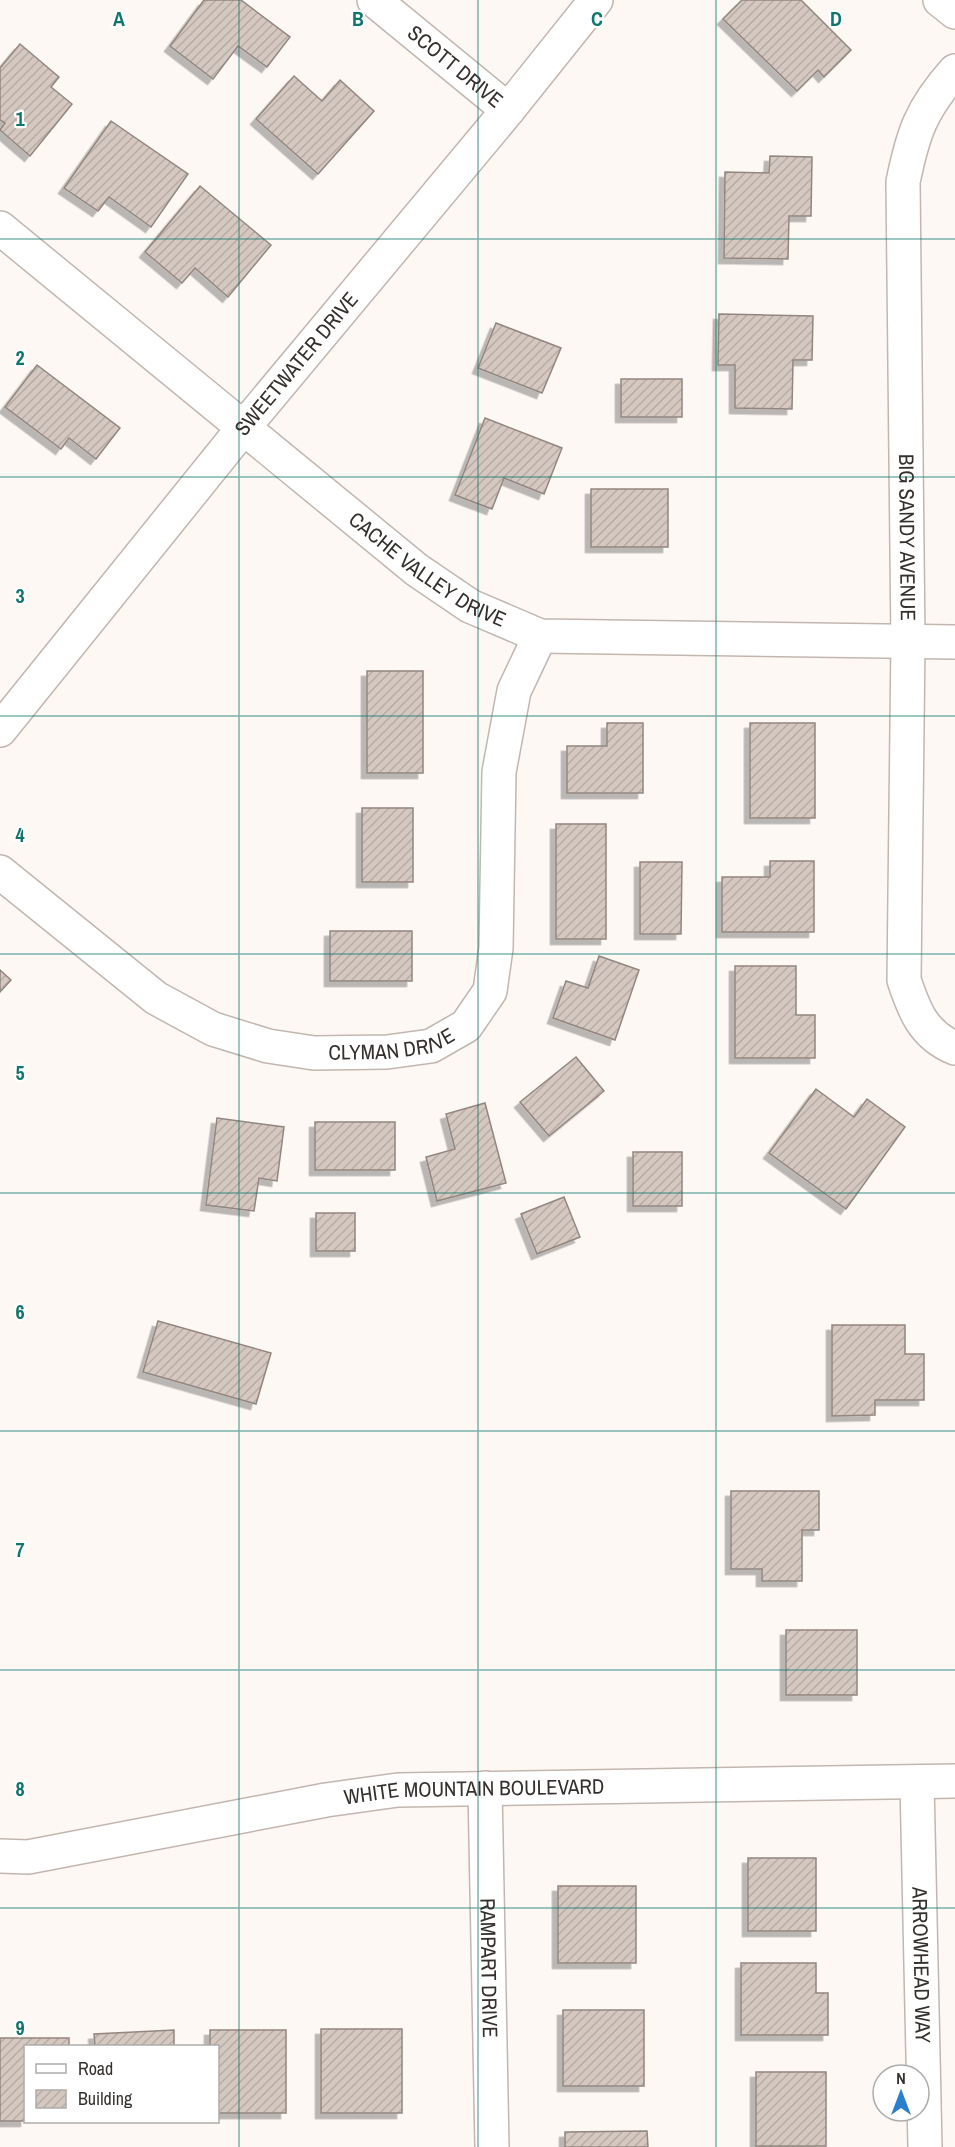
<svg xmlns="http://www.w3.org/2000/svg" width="955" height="2147" font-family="'Archivo Narrow',sans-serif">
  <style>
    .building { fill: url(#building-hatch); stroke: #93867f; stroke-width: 1.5; filter: url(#shadow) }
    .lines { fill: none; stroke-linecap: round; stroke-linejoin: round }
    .minor-casing { stroke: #c3b6af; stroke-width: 36 }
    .minor { stroke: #fff; stroke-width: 33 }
    .grid { fill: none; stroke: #0f766e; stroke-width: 1.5; stroke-opacity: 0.55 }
    .labels { text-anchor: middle; stroke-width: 4.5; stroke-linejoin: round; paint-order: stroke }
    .street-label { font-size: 21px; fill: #35302d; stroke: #fff }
    .grid-label { font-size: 20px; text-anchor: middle; font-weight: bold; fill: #0f766e; stroke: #fff; stroke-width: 4.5; stroke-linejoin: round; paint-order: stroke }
  </style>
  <defs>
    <pattern id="building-hatch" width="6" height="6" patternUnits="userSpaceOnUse" patternTransform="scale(1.5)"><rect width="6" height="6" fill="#d5c8c0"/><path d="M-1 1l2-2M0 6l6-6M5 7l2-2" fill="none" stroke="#b7aca5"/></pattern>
    <filter id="shadow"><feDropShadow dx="-5.5" dy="5.5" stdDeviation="0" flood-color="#0004"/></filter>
  </defs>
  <rect width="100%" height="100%" fill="#fef8f5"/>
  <!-- building -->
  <g class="building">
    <polygon points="204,0 241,0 290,37 267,67 238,46 213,79 170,46"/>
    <polygon points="742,0 801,0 851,50 824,77 818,70 797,91 723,19"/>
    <polygon points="20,44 59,77 51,87 72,104 30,156 0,130 5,123 0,120 0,68"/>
    <polygon points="294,76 322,101 340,80 374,111 318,174 256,119"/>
    <polygon points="111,121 188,174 151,227 109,197 98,211 64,188"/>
    <polygon points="770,156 812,157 811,216 789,216 788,259 724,258 725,172 769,173"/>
    <polygon points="200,186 271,245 228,297 195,268 182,283 145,252"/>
    <polygon points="719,314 813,316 812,360 793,360 792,409 735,408 735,365 718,365"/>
    <polygon points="496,323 561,348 542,393 478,368"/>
    <polygon points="37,365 120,428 96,459 69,438 61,449 5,407"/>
    <rect x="621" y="379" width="61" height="38"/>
    <polygon points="485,418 562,448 544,494 504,478 492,509 455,495"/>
    <rect x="591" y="489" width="77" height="58"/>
    <rect x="367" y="671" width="56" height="102"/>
    <polygon points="607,723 643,723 643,793 567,793 567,746 607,746"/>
    <rect x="750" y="723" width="65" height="95"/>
    <rect x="362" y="808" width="51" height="74"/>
    <rect x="556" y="824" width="50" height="115"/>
    <polygon points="770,861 814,861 814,932 722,932 722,877 770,877"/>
    <polygon points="640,862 682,862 681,934 640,934"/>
    <rect x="330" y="931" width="82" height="50"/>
    <polygon points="599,956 639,970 615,1040 553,1018 566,981 588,988"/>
    <polygon points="735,966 796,966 796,1015 815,1015 815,1058 735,1058"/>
    <polygon points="0,970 11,980 0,992"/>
    <polygon points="576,1057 604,1091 549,1136 520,1102"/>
    <polygon points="816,1089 854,1117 867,1099 905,1127 846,1209 769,1153"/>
    <polygon points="485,1103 506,1183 437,1201 426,1157 455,1149 446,1114"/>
    <polygon points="217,1118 284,1127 277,1181 259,1178 254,1211 206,1205"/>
    <rect x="315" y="1122" width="80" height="48"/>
    <rect x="633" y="1152" width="49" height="54"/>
    <polygon points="564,1197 580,1237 537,1254 521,1214"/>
    <rect x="316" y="1213" width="39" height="38"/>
    <polygon points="158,1321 271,1353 256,1404 143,1372"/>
    <polygon points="832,1325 905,1325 905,1354 924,1354 924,1400 875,1400 875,1415 832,1416"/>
    <polygon points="731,1491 819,1491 819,1530 802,1530 802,1581 762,1581 762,1569 731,1569"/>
    <rect x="786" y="1630" width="71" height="65"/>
    <rect x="748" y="1858" width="68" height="73"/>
    <rect x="558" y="1886" width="78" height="77"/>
    <polygon points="741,1963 816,1963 816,1993 828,1993 828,2035 741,2035"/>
    <rect x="563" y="2010" width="81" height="76"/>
    <rect x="321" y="2029" width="81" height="84"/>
    <polygon points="174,2030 174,2046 95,2046 94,2034"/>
    <polygon points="210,2030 286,2030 286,2113 218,2113 218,2046 210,2046"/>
    <polygon points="0,2038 69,2038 69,2046 26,2046 26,2121 0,2121"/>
    <rect x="756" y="2072" width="70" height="74"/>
    <polygon points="647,2131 648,2147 565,2147 565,2132"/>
  </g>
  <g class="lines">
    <!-- minor casing -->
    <g class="minor-casing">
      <g id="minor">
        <path id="s1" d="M374 0 508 110"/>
        <polyline points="940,0 955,12"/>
        <path id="s2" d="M955 71C921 109 913 133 903 182L908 642 904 980C914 1010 923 1035 955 1048"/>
        <path id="s3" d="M0 228 417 570 470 606 540 636 955 642"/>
        <path id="s4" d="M0 730 244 427 508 110 596 0"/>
        <path id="s5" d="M0 872 156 998 213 1029 268 1046 314 1053 387 1052 431 1046 466 1026 490 991 496 948 499 772 514 691 540 636"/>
        <path id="s6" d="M917 1782 925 2147"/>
        <path id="s7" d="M485 1788 492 2147"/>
        <path id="s8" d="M0 1856 28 1857 326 1800 398 1790 955 1781"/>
      </g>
    </g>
    <!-- minor -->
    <use href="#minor" class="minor"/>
  </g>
  <!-- grid -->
  <path class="grid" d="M239 0V2147M478 0V2147M716 0V2147M0 239H955M0 477H955M0 716H955M0 954H955M0 1193H955M0 1431H955M0 1670H955M0 1908H955"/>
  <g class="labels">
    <!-- street labels -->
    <g class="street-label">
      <text dy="7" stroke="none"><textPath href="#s1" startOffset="105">SCOTT DRIVE</textPath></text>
      <text dy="7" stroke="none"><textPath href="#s4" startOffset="471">SWEETWATER DRIVE</textPath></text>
      <text dy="7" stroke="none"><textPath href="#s2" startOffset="480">BIG SANDY AVENUE</textPath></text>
      <text dy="7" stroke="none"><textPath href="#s3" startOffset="548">CACHE VALLEY DRIVE</textPath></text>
      <text dy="7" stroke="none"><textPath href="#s5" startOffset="448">CLYMAN DRIVE</textPath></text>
      <text dy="7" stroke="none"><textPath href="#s8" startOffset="480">WHITE MOUNTAIN BOULEVARD</textPath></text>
      <text dy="7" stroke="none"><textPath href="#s6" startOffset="183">ARROWHEAD WAY</textPath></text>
      <text dy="7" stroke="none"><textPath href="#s7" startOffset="180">RAMPART DRIVE</textPath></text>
    </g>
  </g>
  <g class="grid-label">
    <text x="119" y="26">A</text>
    <text x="358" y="26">B</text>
    <text x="597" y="26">C</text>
    <text x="836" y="26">D</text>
    <text x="20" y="126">1</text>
    <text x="20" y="365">2</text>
    <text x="20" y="603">3</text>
    <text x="20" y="842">4</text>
    <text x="20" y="1080">5</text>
    <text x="20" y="1319">6</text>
    <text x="20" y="1557">7</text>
    <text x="20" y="1796">8</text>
    <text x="20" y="2035">9</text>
  </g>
  <!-- legend -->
  <rect x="24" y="2045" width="195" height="78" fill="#ffffff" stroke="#aeacab" stroke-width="1.5"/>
  <rect x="36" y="2064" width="30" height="9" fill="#ffffff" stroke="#aeacab" stroke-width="1.5"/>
  <text x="78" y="2075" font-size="18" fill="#35302d">Road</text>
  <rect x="36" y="2090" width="30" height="18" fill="url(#building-hatch)" stroke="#aeacab" stroke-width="1.5"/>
  <text x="78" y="2105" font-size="18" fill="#35302d">Building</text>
  <!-- north arrow -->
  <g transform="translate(901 2093)"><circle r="28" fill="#ffffff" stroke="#aeacab" stroke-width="1.5"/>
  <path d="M0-4.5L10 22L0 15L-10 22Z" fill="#2b80ce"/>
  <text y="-9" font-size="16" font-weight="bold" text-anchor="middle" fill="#35302d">N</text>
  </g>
</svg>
